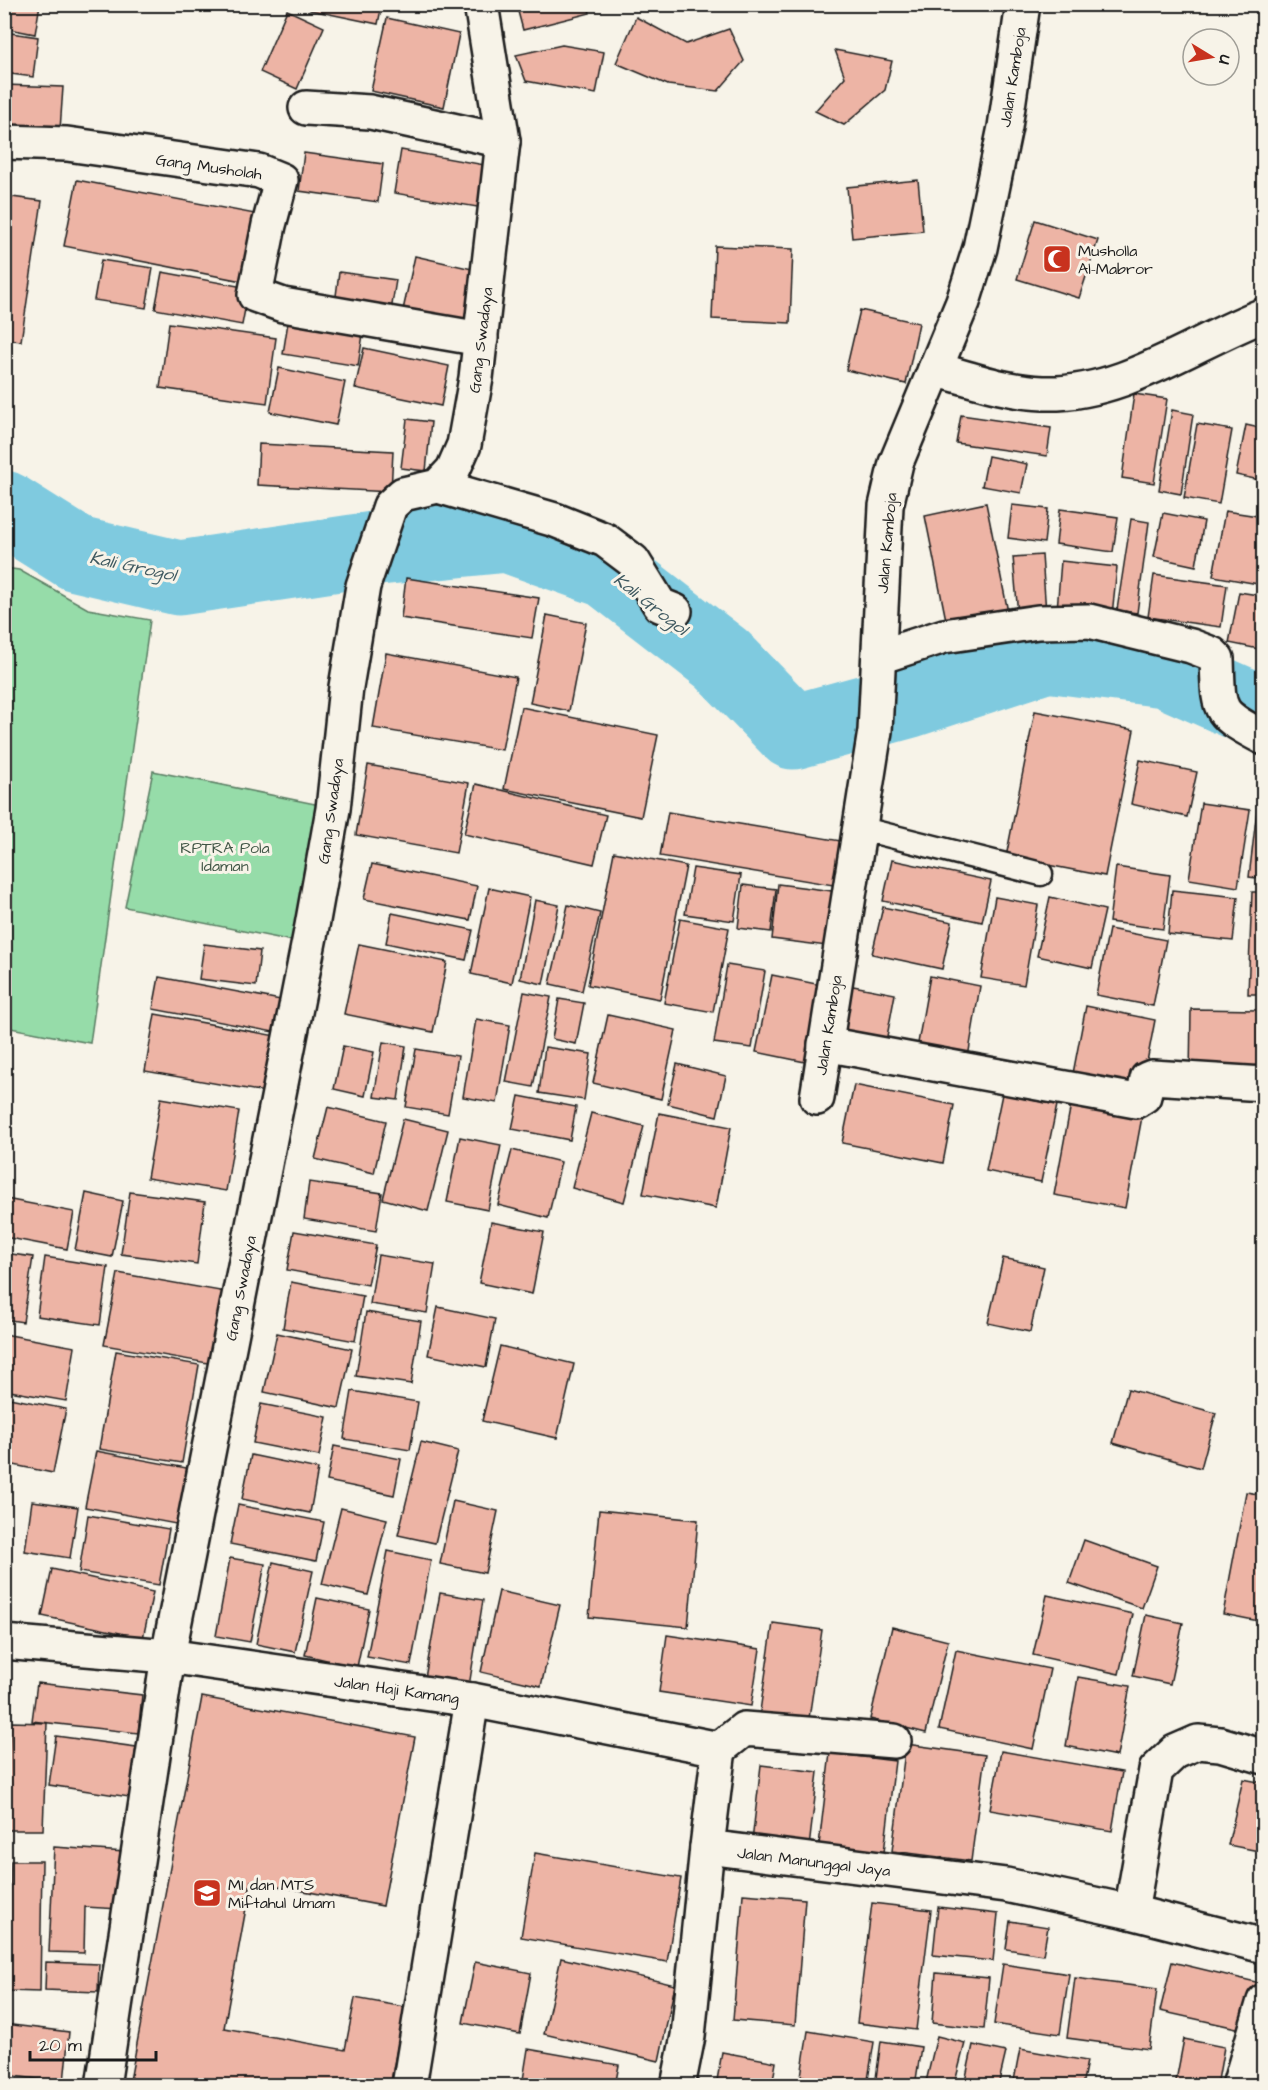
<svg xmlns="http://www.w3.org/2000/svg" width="1268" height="2090" font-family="'Architects Daughter',sans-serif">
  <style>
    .green { fill: #96dca9; stroke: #597c62; stroke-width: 1.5 }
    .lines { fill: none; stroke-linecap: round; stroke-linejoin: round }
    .river { stroke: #7fcadf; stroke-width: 75 }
    .building { fill: #edb4a5; stroke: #1c1c1c; stroke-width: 1.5 }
    .service-casing { stroke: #1c1c1c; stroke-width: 27 }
    .minor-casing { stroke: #1c1c1c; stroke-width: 38 }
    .service { stroke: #f7f3e8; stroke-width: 22 }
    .minor { stroke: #f7f3e8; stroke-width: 33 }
    .labels { text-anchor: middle; stroke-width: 6; stroke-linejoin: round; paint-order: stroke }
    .street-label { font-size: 16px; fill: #1c1c1c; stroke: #f7f3e8 }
    .poi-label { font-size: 16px; fill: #1c1c1c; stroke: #f7f3e8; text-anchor: start }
    .park-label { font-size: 16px; fill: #415646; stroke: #f7f3e8 }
    .water-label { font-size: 18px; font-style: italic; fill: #3f5960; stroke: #f7f3e8 }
  </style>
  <rect width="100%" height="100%" fill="#f7f3e8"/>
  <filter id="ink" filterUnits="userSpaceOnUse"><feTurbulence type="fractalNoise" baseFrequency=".0167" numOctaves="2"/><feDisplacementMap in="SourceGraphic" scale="12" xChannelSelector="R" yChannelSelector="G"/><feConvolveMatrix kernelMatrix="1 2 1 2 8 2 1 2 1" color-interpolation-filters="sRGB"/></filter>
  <g filter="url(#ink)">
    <!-- green -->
    <g class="green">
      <polygon points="5,568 19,570 88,609 150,620 90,1043 5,1027"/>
      <polygon points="153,771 325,806 298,942 125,907"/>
    </g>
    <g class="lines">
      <!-- river -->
      <polyline class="river" points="4,508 77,554 179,578 379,548 507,535 608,571 722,659 793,732 907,701 1047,655 1165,670 1264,714"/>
    </g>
    <!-- building -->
    <g class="building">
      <polygon points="4,4 40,4 35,34 4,28"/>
      <polygon points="311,4 382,4 378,24 310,10"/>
      <polygon points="404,4 455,4 453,14"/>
      <polygon points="516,4 588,4 590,13 523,30"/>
      <polygon points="642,4 684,4 683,10"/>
      <polygon points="287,10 324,27 297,89 260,72"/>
      <polygon points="636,17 686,44 729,29 744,61 718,91 668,85 616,63"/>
      <polygon points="387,18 459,34 444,107 371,91"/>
      <polygon points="4,32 38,37 33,77 4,73"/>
      <polygon points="562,45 604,52 596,94 526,81 516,55"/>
      <polygon points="835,50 892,61 885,90 844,125 815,111 845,77"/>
      <polygon points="4,85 63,87 60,130 4,128"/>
      <polygon points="401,150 496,167 489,209 394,193"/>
      <polygon points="304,153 383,164 378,202 299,191"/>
      <polygon points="77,180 255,214 242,281 64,246"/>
      <polygon points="918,180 923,231 852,238 847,187"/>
      <polygon points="4,196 42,201 21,341 4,339"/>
      <polygon points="1035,220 1098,240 1079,298 1017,279"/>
      <polygon points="715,246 793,249 790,323 712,319"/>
      <polygon points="415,256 481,271 467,334 401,319"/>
      <polygon points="101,260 153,268 146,308 94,300"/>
      <polygon points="162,272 249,288 242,325 155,309"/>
      <polygon points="339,272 396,280 391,311 335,304"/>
      <polygon points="860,310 919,323 906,384 846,370"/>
      <polygon points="289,316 364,328 358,366 283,354"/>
      <polygon points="169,323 276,338 267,403 160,388"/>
      <polygon points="4,347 11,347 8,391 4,391"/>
      <polygon points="364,348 449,366 441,406 355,388"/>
      <polygon points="279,368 345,382 336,425 270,412"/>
      <polygon points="1134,394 1167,399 1154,483 1122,478"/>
      <polygon points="1172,410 1193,414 1181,494 1159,490"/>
      <polygon points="961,415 1051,428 1047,456 956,443"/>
      <polygon points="407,419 431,422 426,471 401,468"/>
      <polygon points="1197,424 1232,430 1219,504 1184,498"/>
      <polygon points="1246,425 1264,429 1264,481 1236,475"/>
      <polygon points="259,444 393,451 391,492 257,485"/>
      <polygon points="988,456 1027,464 1021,493 982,486"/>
      <polygon points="986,503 1008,612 947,625 925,516"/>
      <polygon points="1012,505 1048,509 1044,543 1008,538"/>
      <polygon points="1060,509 1118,517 1113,552 1056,544"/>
      <polygon points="1225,511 1264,517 1264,585 1213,576"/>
      <polygon points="1163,513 1204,521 1196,566 1154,557"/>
      <polygon points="1131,519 1149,522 1137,613 1117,610"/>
      <polygon points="1042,555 1046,613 1018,615 1013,557"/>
      <polygon points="1061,561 1117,567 1112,615 1057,610"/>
      <polygon points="1154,575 1227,585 1221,627 1148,617"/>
      <polygon points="406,578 539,598 532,638 401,618"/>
      <polygon points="1239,592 1264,596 1264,650 1229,643"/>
      <polygon points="547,615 586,623 569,711 530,703"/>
      <polygon points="386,653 516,677 502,750 373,728"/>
      <polygon points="521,707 658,735 641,817 504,789"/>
      <polygon points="1035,711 1134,730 1105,876 1006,857"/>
      <polygon points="1140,760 1197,772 1187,817 1131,804"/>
      <polygon points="368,765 469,783 456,853 356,835"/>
      <polygon points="476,784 606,815 594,864 464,834"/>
      <polygon points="1259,793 1264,794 1264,879 1249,877"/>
      <polygon points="1201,803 1250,810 1238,887 1189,879"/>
      <polygon points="668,812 847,842 839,886 660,856"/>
      <polygon points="614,852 686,866 660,999 588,985"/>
      <polygon points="892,860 991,881 982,922 883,901"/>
      <polygon points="372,864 477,886 470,920 364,899"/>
      <polygon points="1116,867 1170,875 1163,929 1109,922"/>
      <polygon points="693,868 741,875 734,921 685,914"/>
      <polygon points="778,884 840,892 835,947 772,939"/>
      <polygon points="743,885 776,889 771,932 738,928"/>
      <polygon points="489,888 530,897 512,983 471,974"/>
      <polygon points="1172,890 1238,897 1233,941 1168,934"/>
      <polygon points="1252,892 1264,892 1264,994 1248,994"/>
      <polygon points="995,897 1038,905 1024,985 981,978"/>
      <polygon points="1050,897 1105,910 1092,968 1037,956"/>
      <polygon points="535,900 559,905 543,984 520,979"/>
      <polygon points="568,905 600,913 582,991 550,984"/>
      <polygon points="883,907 952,922 942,969 872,954"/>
      <polygon points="392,913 473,930 466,960 386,943"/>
      <polygon points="680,919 729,928 713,1012 664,1003"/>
      <polygon points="1109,929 1166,940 1153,1006 1096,995"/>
      <polygon points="204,944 260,951 256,986 199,979"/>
      <polygon points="359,944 447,962 433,1032 344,1014"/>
      <polygon points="727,965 765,971 752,1048 714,1043"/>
      <polygon points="772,975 831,987 815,1064 756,1052"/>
      <polygon points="930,976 980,986 966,1069 915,1060"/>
      <polygon points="159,977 286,1001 279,1033 153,1009"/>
      <polygon points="848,985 895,994 885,1047 838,1038"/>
      <polygon points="524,992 551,997 533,1087 506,1082"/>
      <polygon points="559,999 584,1003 576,1044 552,1039"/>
      <polygon points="1086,1006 1155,1020 1140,1098 1071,1084"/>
      <polygon points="1191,1009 1259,1010 1258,1078 1190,1077"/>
      <polygon points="155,1014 276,1036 265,1092 145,1071"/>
      <polygon points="608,1015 676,1030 661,1099 593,1083"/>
      <polygon points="476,1019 510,1025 497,1103 463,1097"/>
      <polygon points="383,1042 406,1046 398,1100 374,1097"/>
      <polygon points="343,1046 374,1052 365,1096 334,1089"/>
      <polygon points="545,1047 591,1054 584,1100 539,1093"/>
      <polygon points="416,1049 458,1056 448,1114 406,1107"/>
      <polygon points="677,1064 726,1076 717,1116 668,1104"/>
      <polygon points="854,1085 954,1105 943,1163 842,1143"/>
      <polygon points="1073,1093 1144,1106 1125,1208 1054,1195"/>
      <polygon points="1002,1094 1057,1105 1041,1182 986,1171"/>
      <polygon points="519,1096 576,1107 570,1140 512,1129"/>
      <polygon points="161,1098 239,1111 226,1191 147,1178"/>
      <polygon points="328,1107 386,1121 374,1173 315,1159"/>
      <polygon points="591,1113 644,1126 624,1202 572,1188"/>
      <polygon points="659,1113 731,1127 716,1208 643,1194"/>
      <polygon points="403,1119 448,1130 428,1211 383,1199"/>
      <polygon points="460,1137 501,1145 488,1210 447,1202"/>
      <polygon points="512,1150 561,1162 548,1218 498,1205"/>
      <polygon points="309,1182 382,1193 376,1231 304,1219"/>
      <polygon points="130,1192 205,1202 197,1264 121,1254"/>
      <polygon points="86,1193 123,1201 112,1257 75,1250"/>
      <polygon points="6,1199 74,1212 67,1249 4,1237"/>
      <polygon points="491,1222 544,1232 532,1294 479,1283"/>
      <polygon points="294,1231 376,1245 368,1285 287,1270"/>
      <polygon points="4,1253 33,1257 23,1322 4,1319"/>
      <polygon points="378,1255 435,1264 427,1313 370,1304"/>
      <polygon points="45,1257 108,1267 100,1325 37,1316"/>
      <polygon points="1003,1258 1044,1267 1030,1332 988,1323"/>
      <polygon points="118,1273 226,1292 213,1364 104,1345"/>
      <polygon points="291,1282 363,1296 355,1341 283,1328"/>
      <polygon points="438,1307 495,1319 486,1367 428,1355"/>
      <polygon points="366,1312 421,1321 411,1384 356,1376"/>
      <polygon points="277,1333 352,1349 339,1408 264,1392"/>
      <polygon points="4,1334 75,1347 66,1401 4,1390"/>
      <polygon points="500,1346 574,1364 557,1438 482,1421"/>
      <polygon points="116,1351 199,1365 182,1463 99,1449"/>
      <polygon points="1128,1389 1216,1413 1201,1468 1113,1443"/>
      <polygon points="352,1391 418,1402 410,1450 344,1439"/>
      <polygon points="4,1397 66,1409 53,1473 4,1463"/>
      <polygon points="261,1404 327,1417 319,1456 253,1443"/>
      <polygon points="421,1442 458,1451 435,1543 398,1535"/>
      <polygon points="334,1446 401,1459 394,1495 327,1481"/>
      <polygon points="96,1451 192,1469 181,1525 85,1507"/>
      <polygon points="251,1455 318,1469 310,1513 242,1499"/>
      <polygon points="1246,1492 1264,1495 1264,1622 1223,1614"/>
      <polygon points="32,1501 78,1507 70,1558 25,1551"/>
      <polygon points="453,1501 498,1511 485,1573 440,1564"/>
      <polygon points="238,1505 324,1522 316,1561 230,1544"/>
      <polygon points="341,1508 387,1519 368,1595 322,1584"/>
      <polygon points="599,1510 698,1520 688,1627 589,1617"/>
      <polygon points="88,1515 169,1529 159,1585 79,1572"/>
      <polygon points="1084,1540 1157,1566 1142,1608 1069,1583"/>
      <polygon points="388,1551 431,1560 411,1665 367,1657"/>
      <polygon points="230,1558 265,1564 250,1642 216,1636"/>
      <polygon points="273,1562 313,1571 295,1652 256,1644"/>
      <polygon points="52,1569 153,1592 143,1638 42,1616"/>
      <polygon points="499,1591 560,1605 541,1686 481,1672"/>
      <polygon points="440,1593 483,1600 469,1686 425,1678"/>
      <polygon points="1047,1595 1133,1614 1119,1674 1033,1655"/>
      <polygon points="317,1598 369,1609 357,1667 305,1655"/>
      <polygon points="1146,1615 1183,1623 1170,1684 1133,1676"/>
      <polygon points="773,1623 822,1630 808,1725 759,1718"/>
      <polygon points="892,1627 948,1641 926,1733 870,1719"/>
      <polygon points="667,1635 760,1649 751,1706 659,1692"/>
      <polygon points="956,1650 1050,1669 1033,1749 939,1729"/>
      <polygon points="1078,1677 1130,1686 1117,1756 1066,1746"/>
      <polygon points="37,1683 142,1695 138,1733 32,1721"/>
      <polygon points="202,1697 415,1737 383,1906 251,1881 224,2028 345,2050 355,1998 405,2007 390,2086 129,2086"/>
      <polygon points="10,1722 47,1723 43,1830 7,1830"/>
      <polygon points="56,1736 136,1747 129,1797 49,1785"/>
      <polygon points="906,1744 985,1755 971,1861 892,1851"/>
      <polygon points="1001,1751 1122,1772 1112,1831 990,1810"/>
      <polygon points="830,1753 895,1761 884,1852 819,1845"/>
      <polygon points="761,1765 818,1772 809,1847 752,1841"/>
      <polygon points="1243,1779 1264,1783 1264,1852 1228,1845"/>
      <polygon points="54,1847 125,1852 120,1909 85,1907 84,1953 49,1952"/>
      <polygon points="535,1853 681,1878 667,1962 521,1937"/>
      <polygon points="11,1861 42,1861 40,1992 7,1991"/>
      <polygon points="743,1894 805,1899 795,2025 733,2020"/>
      <polygon points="872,1903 931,1910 916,2030 857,2023"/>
      <polygon points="938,1907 998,1914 993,1961 933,1955"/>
      <polygon points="1010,1921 1048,1927 1043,1955 1006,1949"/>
      <polygon points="561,1958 675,1985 659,2061 544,2034"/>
      <polygon points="46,1962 99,1964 98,1992 45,1990"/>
      <polygon points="475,1962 531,1973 520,2034 463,2023"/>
      <polygon points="1172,1962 1260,1983 1250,2031 1160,2011"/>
      <polygon points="1003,1964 1069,1974 1060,2034 994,2024"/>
      <polygon points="936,1973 989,1978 984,2029 932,2023"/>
      <polygon points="1075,1978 1157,1989 1149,2049 1067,2038"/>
      <polygon points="4,2024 69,2032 64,2082 4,2075"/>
      <polygon points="808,2031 874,2042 867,2086 801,2076"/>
      <polygon points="937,2036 965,2043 954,2086 925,2086"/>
      <polygon points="1184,2039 1224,2047 1217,2086 1175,2086"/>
      <polygon points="881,2041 921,2047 915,2086 875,2086"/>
      <polygon points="973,2045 1006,2052 998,2086 964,2086"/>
      <polygon points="528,2049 619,2065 615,2086 522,2086"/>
      <polygon points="1020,2049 1087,2061 1082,2086 1013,2086"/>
      <polygon points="722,2052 776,2062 772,2086 716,2086"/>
    </g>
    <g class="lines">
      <!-- service casing -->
      <g class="service-casing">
        <polyline id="service" points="859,828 1041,874"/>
      </g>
      <!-- minor casing -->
      <g class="minor-casing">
        <g id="minor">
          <polyline points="306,108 370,112 503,141"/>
          <polyline points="4,142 67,144 259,171 281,180 269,225 255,295 283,305 481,339"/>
          <path d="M935 369C971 379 1007 392 1043 393 1122 396 1193 342 1264 315"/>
          <polyline points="438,486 555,520 605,540 633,561 660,605 675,611"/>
          <path d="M879 657 944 636 1038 622 1089 621 1191 646 1212 654 1217 659C1219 712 1215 712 1264 738"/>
          <polyline points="825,1044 1136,1101 1144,1096 1147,1079 1152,1077 1264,1084"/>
          <polyline points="817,1098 875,731 886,506 896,463 963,302 980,248 1005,127 1023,4"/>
          <polyline points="4,1642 168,1656 472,1700 719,1749 707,1847 1006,1885 1131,1912 1264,1946"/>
          <polyline points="719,1749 744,1729 894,1741"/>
          <polyline points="1131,1912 1156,1770 1175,1752 1198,1742 1220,1744 1264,1757"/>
          <polyline points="103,2086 168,1656 312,926 333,809 346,687 363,586 390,506 403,494 438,486 453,470 464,445 476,378 503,141 481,4"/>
          <polyline points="409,2086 472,1700"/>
          <polyline points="678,2086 688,2036 707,1847"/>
          <polyline points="1239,2086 1264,2001"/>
        </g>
      </g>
      <!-- service -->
      <use href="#service" class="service"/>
      <!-- minor -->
      <use href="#minor" class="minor"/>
    </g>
  </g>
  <!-- icons -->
  <defs>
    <g id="mosque-square" transform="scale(1.5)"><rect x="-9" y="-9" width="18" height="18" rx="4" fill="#c8321e" stroke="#f7f3e8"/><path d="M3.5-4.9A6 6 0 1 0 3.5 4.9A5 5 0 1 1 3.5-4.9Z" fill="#fff"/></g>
    <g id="school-square" transform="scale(1.5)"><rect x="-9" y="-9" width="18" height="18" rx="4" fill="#c8321e" stroke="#f7f3e8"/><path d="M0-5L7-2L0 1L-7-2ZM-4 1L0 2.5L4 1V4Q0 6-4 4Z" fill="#fff"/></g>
  </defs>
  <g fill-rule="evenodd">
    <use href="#mosque-square" x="1057" y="259"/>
    <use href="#school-square" x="207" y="1893"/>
  </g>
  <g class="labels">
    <!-- street labels -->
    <g class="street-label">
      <text transform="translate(1012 77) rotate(-81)" y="6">Jalan Kamboja</text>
      <text transform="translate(209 166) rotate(8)" y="6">Gang Musholah</text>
      <text transform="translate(480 340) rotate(-83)" y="6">Gang Swadaya</text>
      <text transform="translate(886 543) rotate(-85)" y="6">Jalan Kamboja</text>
      <text transform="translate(330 811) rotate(-82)" y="6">Gang Swadaya</text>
      <text transform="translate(828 1025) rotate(-81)" y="6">Jalan Kamboja</text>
      <text transform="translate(240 1288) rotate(-79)" y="6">Gang Swadaya</text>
      <text transform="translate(397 1689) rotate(8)" y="6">Jalan Haji Kamang</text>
      <text transform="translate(814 1861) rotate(7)" y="6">Jalan Manunggal Jaya</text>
    </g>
    <!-- poi labels -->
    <g class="poi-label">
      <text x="1078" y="256">Musholla<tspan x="1078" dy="18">Al-Mabror</tspan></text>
      <text x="228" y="1890">MI dan MTS<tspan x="228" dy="18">Miftahul Umam</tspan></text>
    </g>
    <!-- park labels -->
    <g class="park-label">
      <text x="225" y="853">RPTRA Pola<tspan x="225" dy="18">Idaman</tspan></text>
    </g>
    <!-- water labels -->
    <g class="water-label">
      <text transform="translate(133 566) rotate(12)" y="6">Kali Grogol</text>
      <text transform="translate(651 604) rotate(38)" y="6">Kali Grogol</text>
    </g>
  </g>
  <!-- margin -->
  <rect width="1268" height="2090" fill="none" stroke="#f7f3e8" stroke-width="24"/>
  <rect x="12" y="12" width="1244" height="2066" fill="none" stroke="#1c1c1c" stroke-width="2" filter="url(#ink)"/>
  <!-- north arrow -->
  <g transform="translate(1211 57) rotate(101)"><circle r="28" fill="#f7f3e8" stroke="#9f9d96" stroke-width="1.5"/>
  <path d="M0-4.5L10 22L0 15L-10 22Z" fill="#c8321e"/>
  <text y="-9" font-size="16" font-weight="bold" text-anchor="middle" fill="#1c1c1c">U</text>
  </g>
  <!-- scale -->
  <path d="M30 2051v9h126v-9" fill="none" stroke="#1c1c1c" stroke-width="3"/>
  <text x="39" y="2051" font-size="18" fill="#1c1c1c" stroke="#f7f3e8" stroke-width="4.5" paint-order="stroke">20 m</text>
</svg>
